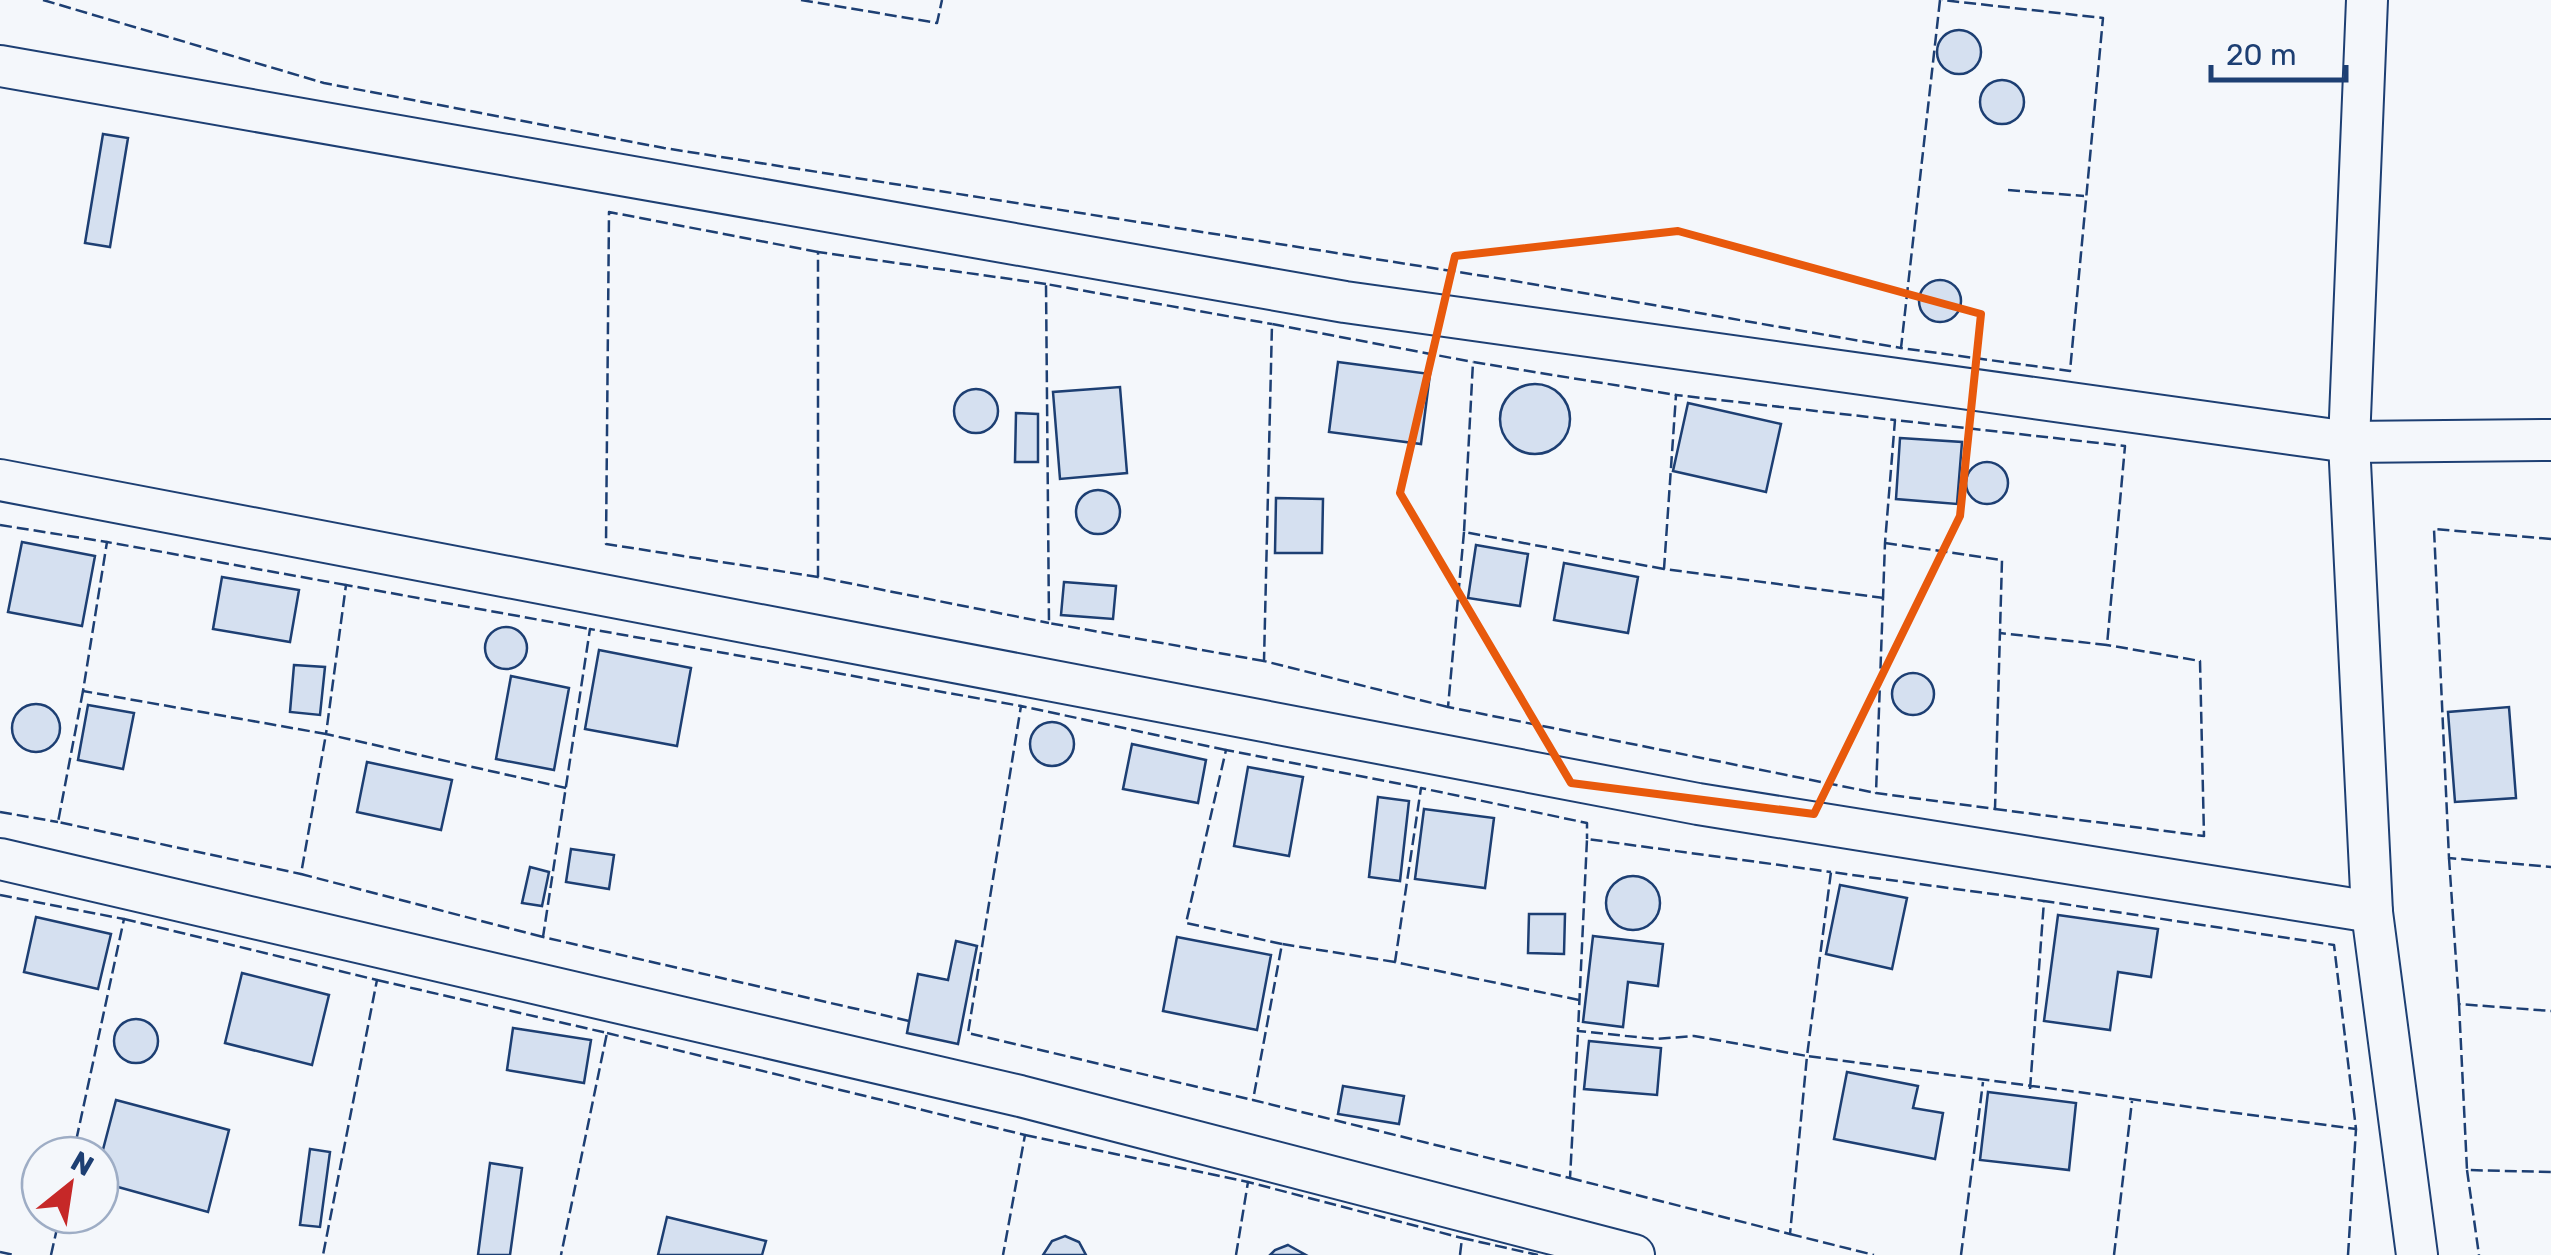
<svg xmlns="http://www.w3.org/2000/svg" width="2551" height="1255" font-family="Rubik,sans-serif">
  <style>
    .building { fill: #d5e0f0; stroke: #1d3f73; stroke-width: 2.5 }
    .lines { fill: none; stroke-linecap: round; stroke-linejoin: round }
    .minor-casing { stroke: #1d3f73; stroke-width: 44 }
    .minor { stroke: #f4f7fb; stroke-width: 40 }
    .fence { stroke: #1d3f73; stroke-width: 2.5; stroke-dasharray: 12 5; stroke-linecap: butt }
    .marked { fill: none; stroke: #e8590c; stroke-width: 8; stroke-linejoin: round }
  </style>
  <rect width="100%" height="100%" fill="#f4f7fb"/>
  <!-- building -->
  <g class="building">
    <circle cx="1959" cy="52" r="22"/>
    <circle cx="2002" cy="102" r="22"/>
    <polygon points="103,134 128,138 110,247 85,243"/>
    <circle cx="1940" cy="301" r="21"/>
    <polygon points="1338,362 1430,374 1421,444 1329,432"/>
    <circle cx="1535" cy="419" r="35"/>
    <polygon points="1120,387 1127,473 1060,479 1053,392"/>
    <circle cx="976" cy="411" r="22"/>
    <polygon points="1688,403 1781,424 1766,492 1673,471"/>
    <polygon points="1016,413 1038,414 1038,462 1015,462"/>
    <polygon points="1900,438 1962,442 1957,504 1896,499"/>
    <circle cx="1987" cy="483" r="21"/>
    <circle cx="1098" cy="512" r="22"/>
    <polygon points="1276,498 1323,499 1322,553 1275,553"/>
    <polygon points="22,542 95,556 82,626 8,612"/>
    <polygon points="1476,545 1528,554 1520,606 1468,598"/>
    <polygon points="1564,563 1638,577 1628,633 1554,620"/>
    <polygon points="222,577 299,590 290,642 213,629"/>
    <polygon points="1064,582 1116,586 1113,619 1061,615"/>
    <circle cx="506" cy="648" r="21"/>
    <polygon points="599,650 691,668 677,746 585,729"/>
    <polygon points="294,665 325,667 320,715 290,712"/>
    <circle cx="1913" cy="694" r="21"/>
    <polygon points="511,676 569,688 554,770 496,759"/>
    <circle cx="36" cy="728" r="24"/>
    <polygon points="88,705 134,713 123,769 78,760"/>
    <polygon points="2509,707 2516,798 2455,802 2448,712"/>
    <circle cx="1052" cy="744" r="22"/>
    <polygon points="1132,744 1206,760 1198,803 1123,789"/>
    <polygon points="367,762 452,780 441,830 357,812"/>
    <polygon points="1248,767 1303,777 1289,856 1234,846"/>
    <polygon points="1378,797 1409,801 1400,881 1369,877"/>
    <polygon points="1424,809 1494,818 1485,888 1415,879"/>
    <polygon points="571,849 614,855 609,889 566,882"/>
    <polygon points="530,867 549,872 542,906 522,903"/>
    <circle cx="1633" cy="903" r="27"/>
    <polygon points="1840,885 1907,898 1892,969 1826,954"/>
    <polygon points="1529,914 1565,914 1564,954 1528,953"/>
    <polygon points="2058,915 2158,929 2151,977 2118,972 2110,1030 2044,1021"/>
    <polygon points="36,917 111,934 98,989 24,972"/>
    <polygon points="1593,936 1663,944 1658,986 1628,982 1623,1027 1583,1022"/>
    <polygon points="1177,937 1271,955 1257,1030 1163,1011"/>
    <polygon points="956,941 977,946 958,1044 907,1033 918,974 948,980"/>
    <polygon points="242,973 329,995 312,1065 225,1043"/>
    <circle cx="136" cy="1041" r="22"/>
    <polygon points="513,1028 591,1040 584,1083 507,1070"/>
    <polygon points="1589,1041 1661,1048 1657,1095 1584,1089"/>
    <polygon points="1847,1072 1918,1086 1913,1108 1943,1113 1935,1159 1834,1139"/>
    <polygon points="1343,1086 1404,1096 1399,1124 1338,1114"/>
    <polygon points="1988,1092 2076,1103 2069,1170 1980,1160"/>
    <polygon points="116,1100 229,1130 208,1212 100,1182 100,1161"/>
    <polygon points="310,1149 330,1152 320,1227 300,1225"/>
    <polygon points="490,1163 522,1168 510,1255 478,1255"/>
    <polygon points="667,1217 766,1241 762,1255 658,1255"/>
    <polygon points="1065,1236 1079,1242 1086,1255 1043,1255 1052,1241"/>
    <polygon points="1288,1245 1306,1255 1270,1255 1275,1250"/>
  </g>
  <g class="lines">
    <!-- minor casing -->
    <g class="minor-casing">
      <g id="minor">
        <polyline points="2367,0 2349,442 2372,912 2417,1255"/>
        <polyline points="0,66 1345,302 2349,442 2551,440"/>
        <polyline points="0,480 1698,804 2372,912"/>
        <polyline points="0,859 1020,1096 1634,1255"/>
      </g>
    </g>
    <!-- minor -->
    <use href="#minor" class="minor"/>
    <!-- fence -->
    <g class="fence">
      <polyline points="43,0 324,83 664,148 1503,279 1901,348"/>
      <polyline points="801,0 937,23 942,0"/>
      <polyline points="1940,0 1901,348 2070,371 2103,18 1942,0"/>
      <polyline points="2008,190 2084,196"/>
      <polyline points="818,252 609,212 606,544 818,577"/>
      <polyline points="1046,284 818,252 818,577 1049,623"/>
      <polyline points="0,525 107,542"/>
      <polyline points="1464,532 1448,707 1876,793"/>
      <polyline points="2551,539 2434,529 2449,858 2551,867"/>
      <polyline points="1885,543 2002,560 1995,809 1876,793 1885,543 1895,420 2125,446 2107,645 2000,633"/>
      <polyline points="1664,569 1464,532 1473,362 1676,395"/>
      <polyline points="346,585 107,542 83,691 326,734 301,874 543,937"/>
      <polyline points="1884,598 1664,569 1676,395 1895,420"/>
      <polyline points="1264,661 1049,623 1046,284 1272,324"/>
      <polyline points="83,691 58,822 301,874"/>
      <polyline points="1448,707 1264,661 1272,324 1473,362"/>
      <polyline points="1226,750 1021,706 968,1033 1253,1100"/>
      <polyline points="566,788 326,734 346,585 590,629"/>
      <polyline points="1995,809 2204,836 2200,661 2107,645"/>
      <polyline points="0,812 58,822"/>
      <polyline points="2449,858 2459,1004 2551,1011"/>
      <polyline points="0,895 124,919 73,1155"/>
      <polyline points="124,919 377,980 323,1255"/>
      <polyline points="1282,944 1186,923 1226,750 1421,788"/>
      <polyline points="1395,962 1282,944 1253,1100 1570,1178 1578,1031"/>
      <polyline points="377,980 607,1033 561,1255"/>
      <polyline points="1579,1000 1395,962 1421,788 1587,823 1587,839"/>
      <polyline points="2459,1004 2467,1170 2551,1172"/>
      <polyline points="909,1021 543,937 590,629 1021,706"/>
      <polyline points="607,1033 1025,1135 1003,1255"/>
      <polyline points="2030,1089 2044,901 2334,945 2356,1129 1807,1056 1831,872 2044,901"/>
      <polyline points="1025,1135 1248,1182"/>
      <polyline points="2467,1170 2479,1255"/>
      <polyline points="1570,1178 1790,1234 1807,1056 1694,1036 1655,1039 1578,1031 1587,839 1831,872"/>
      <polyline points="1790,1234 1874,1255"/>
      <polyline points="0,1252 14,1255"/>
      <polyline points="51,1255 60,1215"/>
      <polyline points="1236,1255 1248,1182 1462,1238"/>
      <polyline points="1460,1255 1462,1238 1538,1255"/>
      <polyline points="1961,1255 1983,1082"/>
      <polyline points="2114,1255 2132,1101"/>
      <polyline points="2348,1255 2356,1129"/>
    </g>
  </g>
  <!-- marked area -->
  <path class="marked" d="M1678 231 1981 314 1960 516 1814 814 1571 783 1400 493 1455 256Z"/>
  <!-- north arrow -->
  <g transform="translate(70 1185) rotate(30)"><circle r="48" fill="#f4f7fb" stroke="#9eadc5" stroke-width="2.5"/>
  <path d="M0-8L18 38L0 25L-18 38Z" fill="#c62828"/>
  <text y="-15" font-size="28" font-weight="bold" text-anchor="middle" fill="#1d3f73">N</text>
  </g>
  <!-- scale -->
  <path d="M2211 65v15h135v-15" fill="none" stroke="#1d3f73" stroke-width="5"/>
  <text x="2226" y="65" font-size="30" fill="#1d3f73" stroke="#f4f7fb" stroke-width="8" paint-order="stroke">20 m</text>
</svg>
